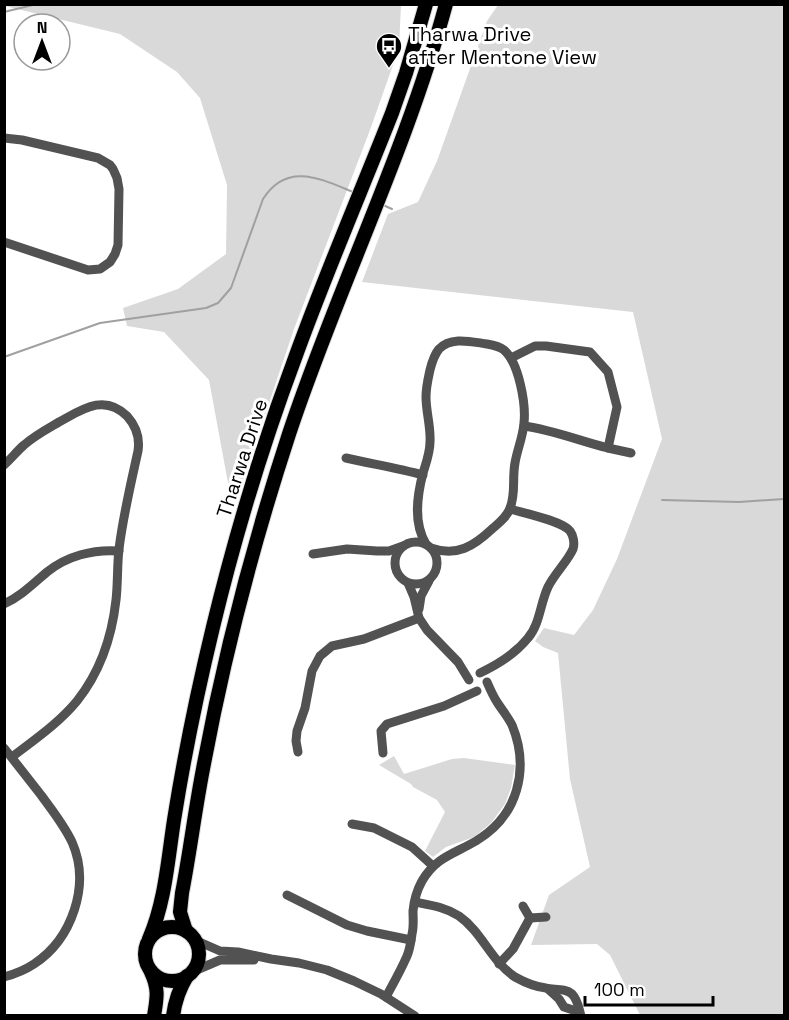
<svg xmlns="http://www.w3.org/2000/svg" width="789" height="1020" font-family="'Space Grotesk',sans-serif">
  <style>
    .green { fill: #d9d9d9 }
    .lines { fill: none; stroke-linecap: round; stroke-linejoin: round }
    .stream { stroke: #a0a0a0; stroke-width: 2 }
    .primary-casing { stroke: #dbdbdb; stroke-width: 16 }
    .street { stroke: #525252; stroke-width: 9 }
    .primary { stroke: #000; stroke-width: 14 }
    .labels { text-anchor: middle; stroke-width: 6; stroke-linejoin: round; paint-order: stroke }
    .poi-label { font-size: 20px; fill: #000; stroke: #fff; text-anchor: start }
    .street-label { font-size: 20px; fill: #000; stroke: #fff }
  </style>
  <rect width="100%" height="100%" fill="#fff"/>
  <!-- green -->
  <g class="green">
    <polygon points="5,4 401,5 399,48 370,130 294,329 233,510 209,380 164,332 127,326 123,308 178,289 226,254 227,185 200,98 177,72 120,34 5,6"/>
    <polygon points="498,5 784,5 784,1015 640,1015 610,955 597,944 531,945 549,895 590,867 570,779 558,653 543,647 535,641 544,628 574,635 593,610 617,559 662,439 633,312 362,282 388,214 418,202 437,161 487,21"/>
    <polygon points="394,756 404,774 452,759 464,758 515,765 511,788 505,804 491,823 474,837 446,847 433,857 425,851 445,812 437,800 413,787 411,784 379,765"/>
  </g>
  <g class="lines">
    <!-- stream -->
    <g class="stream">
      <polyline points="4,12 37,4"/>
      <polyline points="383,205 392,209"/>
      <path d="M4 357 100 323 206 308 218 303 231 288 263 199C287 161 321 179 353 192"/>
      <polyline points="662,500 739,502 784,499"/>
    </g>
    <!-- primary casing -->
    <g class="primary-casing">
      <g id="primary">
        <circle cx="172" cy="954" r="27"/>
        <path d="M186 931 180 912 182 893C190 852 195 810 203 769 224 655 253 544 289 434 337 289 406 152 446 4"/>
        <path d="M149 939C166 900 168 856 175 814 185 752 198 689 213 627 235 536 262 446 295 358 325 275 360 194 392 113L406 73 426 4"/>
        <path d="M151 972C159 989 157 998 154 1016"/>
        <path d="M173 1016C175 1001 179 989 187 976"/>
      </g>
    </g>
    <!-- street -->
    <g class="street">
      <polyline points="4,138 22,140 98,158 110,165 113,169 117,178 119,189 118,245 115,254 110,262 100,269 88,270 4,242"/>
      <polyline points="511,358 535,346 546,346 590,352 608,372 617,407 608,448 631,453"/>
      <path d="M524 426C553 430 580 441 608 448"/>
      <path d="M346 458C372 464 397 468 423 475"/>
      <path d="M4 465C11 459 17 451 24 445 34 436 47 429 59 422 81 410 104 393 127 416 136 426 140 438 138 451 131 483 123 516 119 549 117 566 118 583 116 600 112 636 100 672 77 701 59 723 34 740 12 757"/>
      <circle cx="416" cy="563" r="21"/>
      <path d="M426 544C413 523 417 496 423 473 426 463 430 453 430 442 431 427 426 412 426 397 426 387 428 379 430 370 432 362 434 355 439 349 451 336 472 342 487 344 493 345 499 346 504 350 519 363 526 404 524 423 523 437 517 450 515 463 512 478 516 494 510 508 507 517 499 523 492 529 474 546 457 557 431 548"/>
      <polyline points="313,554 347,549 377,551 389,551 403,546"/>
      <polyline points="408,583 414,597 419,618 427,630 458,662 469,680"/>
      <path d="M4 604C21 596 33 584 47 572 67 556 93 549 119 551"/>
      <polyline points="419,609 421,596 429,581"/>
      <path d="M480 673C497 665 516 653 528 638 540 624 540 604 548 587 554 574 568 561 573 549 575 543 573 535 570 531 562 521 524 513 510 509"/>
      <path d="M4 748C17 764 29 780 41 795 52 810 64 825 72 842 91 885 72 939 34 964 25 970 15 974 4 977"/>
      <polyline points="298,752 296,741 297,731 305,708 312,671 320,656 332,646 364,639 419,618"/>
      <polyline points="383,753 381,731 387,724 444,706 477,691"/>
      <polyline points="352,824 374,828 412,847 433,866"/>
      <polyline points="287,895 347,925 367,931 411,940"/>
      <path d="M415 902C430 905 445 907 459 916 482 932 491 961 515 977 524 982 536 987 546 988 554 990 565 988 572 994 578 1000 579 1009 581 1016"/>
      <polyline points="523,906 530,918 546,917"/>
      <polyline points="195,940 220,951 238,952 271,959 299,963 327,970 354,981 381,994 415,1016"/>
      <polyline points="499,964 513,949 530,918"/>
      <polyline points="192,972 220,960 254,960"/>
      <polyline points="548,989 559,999 564,1007 573,1010 577,1016"/>
      <path d="M386 997C393 984 401 970 407 956 410 949 411 941 412 934 414 926 413 919 413 911 414 901 417 890 422 881 436 857 454 854 476 841 518 816 530 769 512 725 508 717 502 710 497 702 493 696 490 689 487 682"/>
    </g>
    <!-- primary -->
    <use href="#primary" class="primary"/>
  </g>
  <!-- icons -->
  <defs>
    <g id="bus-pin" transform="scale(1.35)"><path d="M0 17L-7.5 6A9.5 9.5 0 1 1 7.5 6Z" fill="#000" stroke="#fff"/><path d="M-5-6H5V4H4V6H2V4H-2V6H-4V4H-5ZM-3.5-4V0h7V-4ZM-3.5 1.2v1.5H-2V1.2ZM2 1.2v1.5H3.5V1.2Z" fill="#fff"/></g>
  </defs>
  <g fill-rule="evenodd">
    <use href="#bus-pin" x="389" y="46"/>
  </g>
  <g class="labels">
    <!-- poi labels -->
    <g class="poi-label">
      <text x="408" y="41">Tharwa Drive<tspan x="408" dy="23">after Mentone View</tspan></text>
    </g>
    <!-- street labels -->
    <g class="street-label">
      <text transform="translate(242 458) rotate(-72)" y="7">Tharwa Drive</text>
    </g>
  </g>
  <!-- border -->
  <rect width="789" height="1020" fill="none" stroke="#000000" stroke-width="12"/>
  <!-- north arrow -->
  <g transform="translate(42 42)"><circle r="28" fill="#ffffff" stroke="#999999" stroke-width="1.5"/>
  <path d="M0-4.5L10 22L0 15L-10 22Z" fill="#000000"/>
  <text y="-9" font-size="16" font-weight="bold" text-anchor="middle" fill="#000000">N</text>
  </g>
  <!-- scale -->
  <path d="M585 996v9h128v-9" fill="none" stroke="#000000" stroke-width="3"/>
  <text x="594" y="996" font-size="18" fill="#000000" stroke="#ffffff" stroke-width="4.5" paint-order="stroke">100 m</text>
</svg>
